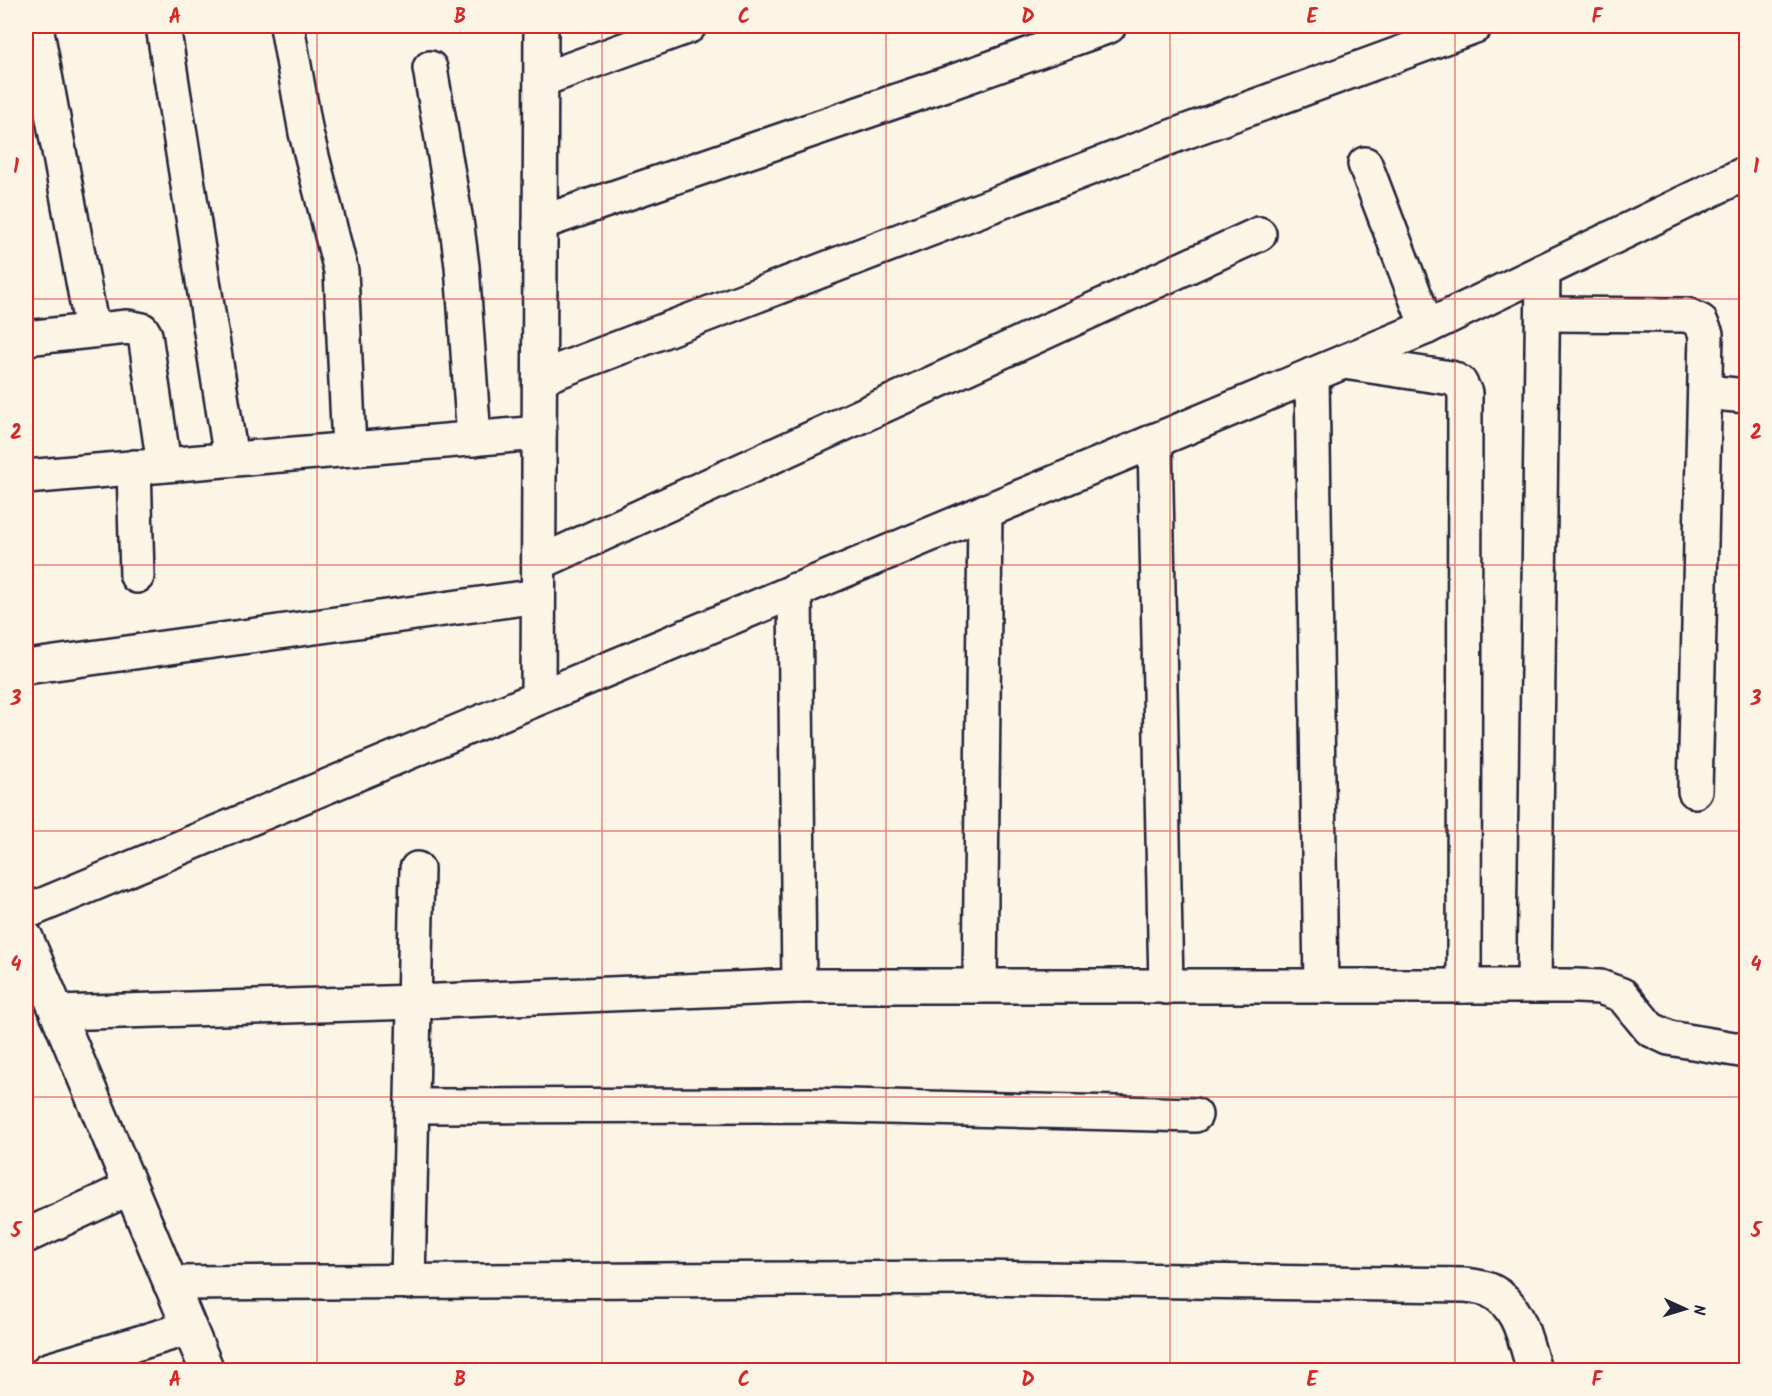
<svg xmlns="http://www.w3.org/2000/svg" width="1772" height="1396" font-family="Kalam,sans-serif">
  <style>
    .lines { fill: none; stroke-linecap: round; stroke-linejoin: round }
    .minor-casing { stroke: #22223b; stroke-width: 38 }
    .major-casing { stroke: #22223b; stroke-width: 38 }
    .minor { stroke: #fcf5e5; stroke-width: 33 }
    .major { stroke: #fcf5e5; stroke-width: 33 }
    .grid { fill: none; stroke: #d62828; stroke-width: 1.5; stroke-opacity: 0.55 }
    .neatline { fill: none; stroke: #d62828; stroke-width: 2 }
    .grid-label { font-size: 20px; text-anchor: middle; font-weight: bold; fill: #d62828 }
  </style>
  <rect width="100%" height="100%" fill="#fcf5e5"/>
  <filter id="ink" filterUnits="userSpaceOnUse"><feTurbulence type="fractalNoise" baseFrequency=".0167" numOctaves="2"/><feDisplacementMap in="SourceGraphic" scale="12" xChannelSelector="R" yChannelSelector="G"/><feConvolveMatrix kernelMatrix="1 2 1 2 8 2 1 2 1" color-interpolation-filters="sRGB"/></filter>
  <g filter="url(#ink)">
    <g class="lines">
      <!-- minor casing -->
      <g class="minor-casing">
        <g id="minor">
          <polyline points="36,26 92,330"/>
          <polyline points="163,26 231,459"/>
          <polyline points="287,26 306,133 341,271 349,449"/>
          <polyline points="430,68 457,227 462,266 474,439"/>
          <polyline points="541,80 689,26"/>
          <polyline points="1365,164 1427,327"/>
          <polyline points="540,223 949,83 1109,26"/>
          <polyline points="1543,314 1687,315 1700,321 1706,334 1695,791"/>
          <polyline points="26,338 127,327 142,330 145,335 164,465"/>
          <polyline points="1344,362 1451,378 1460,383 1465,393 1464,986"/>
          <polyline points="1312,375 1321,986"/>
          <polyline points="540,378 1171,137 1475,26"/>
          <polyline points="1705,392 1746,396"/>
          <polyline points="1155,440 1166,987"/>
          <polyline points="134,467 137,576"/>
          <polyline points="26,477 539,433"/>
          <polyline points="539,563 1259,234"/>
          <polyline points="795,590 799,986"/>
          <polyline points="26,667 538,596"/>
          <polyline points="538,697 541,26"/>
          <polyline points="26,912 1427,327 1746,173"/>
          <polyline points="980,986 985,511"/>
          <polyline points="1534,986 1543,271"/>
          <polyline points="57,1013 415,1002 799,986 1576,986 1600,987 1622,995 1650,1029 1669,1038 1746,1051"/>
          <polyline points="412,1106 809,1105 1195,1115"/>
          <polyline points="26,1236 130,1188"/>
          <polyline points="408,1282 417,869"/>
          <path d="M170 1283 971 1278 1465 1285C1473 1286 1482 1287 1489 1290 1520 1304 1525 1341 1534 1370"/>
          <polyline points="48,1370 189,1328"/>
        </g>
      </g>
      <!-- major casing -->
      <g class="major-casing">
        <polyline id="major" points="26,938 207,1370"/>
      </g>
      <!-- minor -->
      <use href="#minor" class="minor"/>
      <!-- major -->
      <use href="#major" class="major"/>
    </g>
  </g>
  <!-- grid -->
  <path class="grid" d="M317 26V1370M602 26V1370M886 26V1370M1170 26V1370M1455 26V1370M26 299H1746M26 565H1746M26 831H1746M26 1097H1746"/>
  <!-- margin -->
  <rect width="1772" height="1396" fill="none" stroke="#fcf5e5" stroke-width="66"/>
  <!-- north arrow -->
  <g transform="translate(1685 1309) rotate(94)" stroke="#fcf5e5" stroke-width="4.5" paint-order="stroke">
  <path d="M0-4.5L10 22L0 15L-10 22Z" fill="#22223b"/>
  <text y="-9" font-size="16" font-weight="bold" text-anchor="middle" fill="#22223b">N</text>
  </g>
  <rect x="33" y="33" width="1706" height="1330" class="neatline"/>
  <g class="grid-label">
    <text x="175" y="23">A</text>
    <text x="460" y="23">B</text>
    <text x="744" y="23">C</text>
    <text x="1028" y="23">D</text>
    <text x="1312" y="23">E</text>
    <text x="1597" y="23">F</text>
    <text x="16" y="173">1</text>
    <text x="1756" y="173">1</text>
    <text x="16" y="439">2</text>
    <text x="1756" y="439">2</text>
    <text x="16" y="705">3</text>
    <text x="1756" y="705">3</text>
    <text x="16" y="971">4</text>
    <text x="1756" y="971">4</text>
    <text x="16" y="1237">5</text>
    <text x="1756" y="1237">5</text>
    <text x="175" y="1386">A</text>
    <text x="460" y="1386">B</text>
    <text x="744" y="1386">C</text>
    <text x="1028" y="1386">D</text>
    <text x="1312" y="1386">E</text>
    <text x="1597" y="1386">F</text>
  </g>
</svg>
